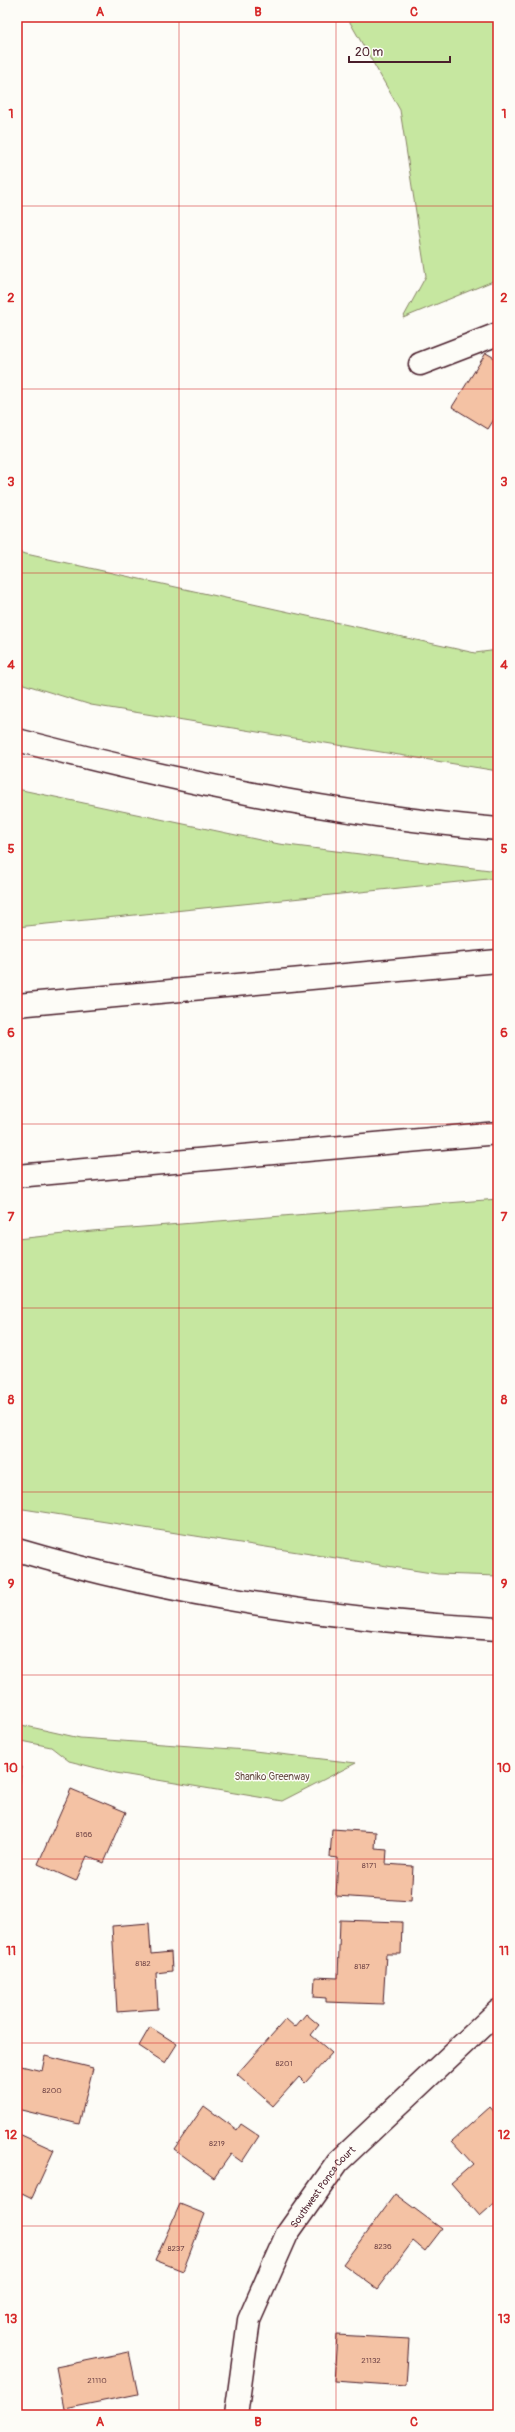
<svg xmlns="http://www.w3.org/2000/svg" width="515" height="2432" font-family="Pangolin,sans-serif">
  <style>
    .green { fill: #c6e7a0; stroke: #888366 }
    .building { fill: #f4c2a4; stroke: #4a1f2b }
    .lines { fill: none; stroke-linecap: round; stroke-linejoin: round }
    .minor-casing { stroke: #4a1f2b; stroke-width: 25 }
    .highway-casing { stroke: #4a1f2b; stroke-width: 25 }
    .minor { stroke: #fdfcf7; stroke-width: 22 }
    .highway { stroke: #fdfcf7; stroke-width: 22 }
    .grid { fill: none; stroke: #d62828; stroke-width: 1; stroke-opacity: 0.55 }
    .labels { text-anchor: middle; stroke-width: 3; stroke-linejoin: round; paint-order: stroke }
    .number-label { font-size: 8px; fill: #744849 }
    .park-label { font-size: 10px; fill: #695148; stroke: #fdfcf7 }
    .street-label { font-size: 10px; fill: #4a1f2b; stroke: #fdfcf7 }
    .neatline { fill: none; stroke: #d62828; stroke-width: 1.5 }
    .grid-label { font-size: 13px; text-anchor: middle; font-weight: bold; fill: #d62828 }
  </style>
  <rect width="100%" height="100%" fill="#fdfcf7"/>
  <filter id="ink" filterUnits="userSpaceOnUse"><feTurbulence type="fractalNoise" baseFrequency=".025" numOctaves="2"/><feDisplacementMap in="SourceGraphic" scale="8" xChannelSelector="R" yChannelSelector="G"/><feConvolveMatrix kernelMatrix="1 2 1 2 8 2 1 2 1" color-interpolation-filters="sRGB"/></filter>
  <g filter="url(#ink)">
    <!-- green -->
    <g class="green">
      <polygon points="347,17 498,17 498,279 403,318 426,276 400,110"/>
      <polygon points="17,552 475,653 498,650 498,771 91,705 17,682"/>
      <polygon points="17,789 279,844 498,871 498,878 17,927"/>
      <polygon points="498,1199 498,1576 438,1574 17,1508 17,1239 92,1231"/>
      <polygon points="17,1724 80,1738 246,1750 356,1763 282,1801 116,1773 69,1761 51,1747 17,1740"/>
    </g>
    <!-- building -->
    <g class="building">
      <polygon points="486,353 498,360 498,413 488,429 452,407"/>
      <polygon points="17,1766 22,1767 17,1800"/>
      <polygon points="71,1789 126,1812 104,1863 87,1856 76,1881 38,1864"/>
      <polygon points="332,1829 376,1832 375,1849 387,1850 386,1864 413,1866 411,1901 336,1896 338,1858 330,1857"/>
      <polygon points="340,1920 402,1922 401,1954 386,1954 383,2004 326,2002 326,1998 314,1997 315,1977 338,1978"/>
      <polygon points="149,1923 151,1954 171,1952 172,1971 156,1973 158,2009 117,2012 112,1926"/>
      <polygon points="306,2014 319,2025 311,2035 332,2053 305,2083 299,2077 273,2106 237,2074 286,2019 295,2027"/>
      <polygon points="150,2027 177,2044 165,2063 139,2046"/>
      <polygon points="45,2056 93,2068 79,2124 17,2109 17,2065 42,2071"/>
      <polygon points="204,2106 237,2130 241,2124 259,2136 242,2162 231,2154 214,2178 174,2149"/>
      <polygon points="490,2107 498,2116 498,2200 480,2216 451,2183 473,2164 452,2141"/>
      <polygon points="17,2133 54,2150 32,2198 22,2193 17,2205"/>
      <polygon points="395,2194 442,2229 425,2251 413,2241 377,2289 343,2264"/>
      <polygon points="180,2204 205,2214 183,2271 155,2260"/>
      <polygon points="337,2335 409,2339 406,2386 334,2381"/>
      <polygon points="129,2352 138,2394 64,2409 56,2367"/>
    </g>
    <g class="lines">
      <!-- minor casing -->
      <g class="minor-casing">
        <g id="minor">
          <polyline points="420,364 498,334"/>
          <path id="s1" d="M236 2415 249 2320 287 2234 338 2162 498 2011"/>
        </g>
      </g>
      <!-- highway casing -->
      <g class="highway-casing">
        <g id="highway">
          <path d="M17 740C175 781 335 815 498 829"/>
          <polyline points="17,1005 498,961"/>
          <polyline points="17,1176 498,1133"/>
          <path d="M17 1550C169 1595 340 1621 498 1629"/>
        </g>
      </g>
      <!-- minor -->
      <use href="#minor" class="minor"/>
      <!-- highway -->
      <use href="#highway" class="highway"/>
    </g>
  </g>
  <!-- grid -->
  <path class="grid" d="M179 17V2415M336 17V2415M17 206H498M17 389H498M17 573H498M17 757H498M17 940H498M17 1124H498M17 1308H498M17 1492H498M17 1675H498M17 1859H498M17 2043H498M17 2226H498"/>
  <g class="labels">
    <!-- number labels -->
    <g class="number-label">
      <text x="84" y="1837">8166</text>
      <text x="369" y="1868">8171</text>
      <text x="143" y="1966">8182</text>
      <text x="362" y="1969">8187</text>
      <text x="284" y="2066">8201</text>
      <text x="52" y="2093">8200</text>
      <text x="217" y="2146">8219</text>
      <text x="383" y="2249">8236</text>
      <text x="176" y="2251">8237</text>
      <text x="371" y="2363">21132</text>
      <text x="97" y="2383">21110</text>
    </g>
    <!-- park labels -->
    <g class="park-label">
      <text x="272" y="1780">Shaniko Greenway</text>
    </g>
    <!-- street labels -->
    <g class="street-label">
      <text dy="4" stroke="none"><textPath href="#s1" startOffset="249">Southwest Ponca Court</textPath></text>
    </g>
  </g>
  <!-- margin -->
  <rect width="515" height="2432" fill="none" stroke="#fdfcf7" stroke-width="44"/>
  <!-- scale -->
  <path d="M349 56v6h101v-6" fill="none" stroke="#4a1f2b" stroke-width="2"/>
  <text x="355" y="56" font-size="12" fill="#4a1f2b" stroke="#fdfcf7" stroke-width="3" paint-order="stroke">20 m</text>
  <rect x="22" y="22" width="471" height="2388" class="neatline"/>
  <g class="grid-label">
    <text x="100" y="16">A</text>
    <text x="258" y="16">B</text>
    <text x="414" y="16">C</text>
    <text x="11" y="118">1</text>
    <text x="504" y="118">1</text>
    <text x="11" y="302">2</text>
    <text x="504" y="302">2</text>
    <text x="11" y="486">3</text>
    <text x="504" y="486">3</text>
    <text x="11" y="669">4</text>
    <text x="504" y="669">4</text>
    <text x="11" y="853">5</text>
    <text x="504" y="853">5</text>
    <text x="11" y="1037">6</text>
    <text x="504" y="1037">6</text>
    <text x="11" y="1221">7</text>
    <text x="504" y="1221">7</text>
    <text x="11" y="1404">8</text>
    <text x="504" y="1404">8</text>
    <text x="11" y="1588">9</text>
    <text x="504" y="1588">9</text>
    <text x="11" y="1772">10</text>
    <text x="504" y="1772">10</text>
    <text x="11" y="1955">11</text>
    <text x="504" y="1955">11</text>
    <text x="11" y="2139">12</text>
    <text x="504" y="2139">12</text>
    <text x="11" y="2323">13</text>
    <text x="504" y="2323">13</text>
    <text x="100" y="2426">A</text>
    <text x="258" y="2426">B</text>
    <text x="414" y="2426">C</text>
  </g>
</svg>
